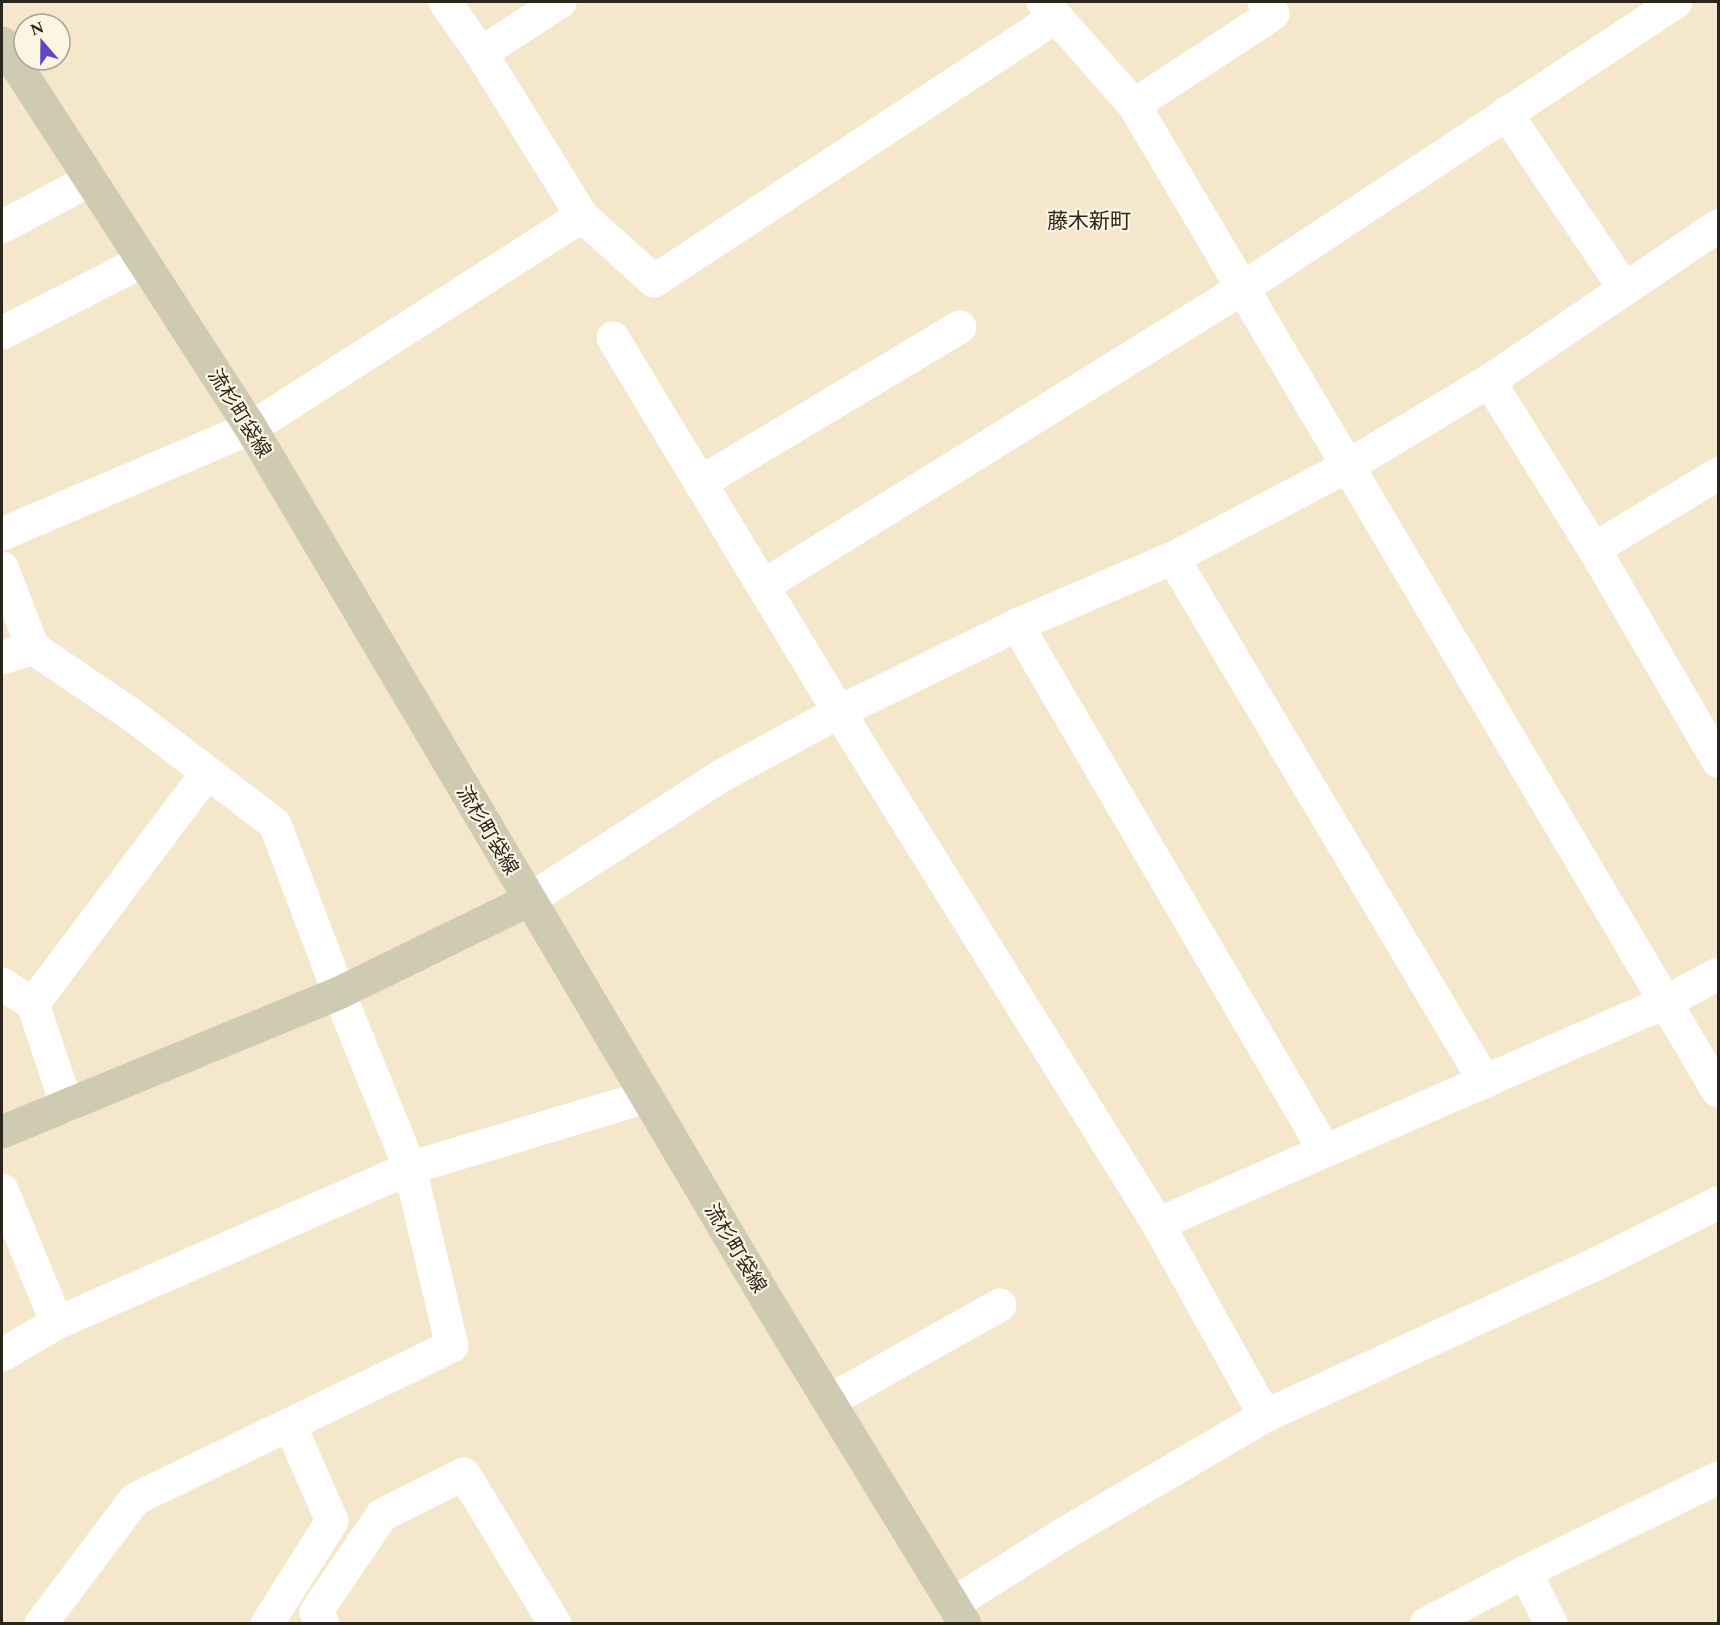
<svg xmlns="http://www.w3.org/2000/svg" width="1720" height="1625" font-family="Spectral,'Noto Sans JP',serif">
  <style>
    .lines { fill: none; stroke-linecap: round; stroke-linejoin: round }
    .street { stroke: #fff; stroke-width: 33 }
    .secondary { stroke: #cecbb2; stroke-width: 33 }
    .labels { text-anchor: middle; stroke-width: 4.5; stroke-linejoin: round; paint-order: stroke }
    .street-label { font-size: 20px; fill: #2b261c; stroke: #fdf5e4 }
    .neighbourhood-label { font-size: 21px; fill: #2b261c; stroke: #fdf5e4 }
  </style>
  <rect width="100%" height="100%" fill="#f4e7cb"/>
  <g class="lines">
    <!-- street -->
    <g class="street">
      <polyline points="445,2 481,53 582,216 654,281 1056,17"/>
      <polyline points="1043,2 1134,105 1718,1091"/>
      <polyline points="481,53 560,2"/>
      <polyline points="1134,105 1273,14 1264,2"/>
      <polyline points="1506,113 1624,288"/>
      <polyline points="2,227 90,180"/>
      <polyline points="2,333 143,261"/>
      <polyline points="613,338 839,712 1158,1224 1265,1416"/>
      <polyline points="1489,381 1594,549 1718,761"/>
      <polyline points="700,483 960,327"/>
      <polyline points="2,534 251,428 582,216"/>
      <polyline points="1594,549 1718,474"/>
      <polyline points="1173,558 1485,1082"/>
      <polyline points="2,568 33,648"/>
      <polyline points="763,586 1243,288 1676,2"/>
      <polyline points="1017,625 1325,1151"/>
      <polyline points="2,658 33,648 132,715 275,824 339,993 410,1168 452,1346 135,1499 41,1624"/>
      <polyline points="529,900 721,776 839,712 1017,625 1173,558 1348,466 1489,381 1718,226"/>
      <polyline points="2,984 33,1004 67,1106"/>
      <polyline points="33,1004 207,773"/>
      <polyline points="2,1190 57,1323"/>
      <polyline points="1158,1224 1666,1002 1718,974"/>
      <polyline points="2,1355 57,1323 410,1168 646,1097"/>
      <polyline points="829,1401 1000,1305"/>
      <polyline points="1525,1572 1551,1624"/>
      <polyline points="953,1604 1062,1535 1265,1416 1594,1265 1718,1203"/>
      <polyline points="267,1624 332,1521 290,1425"/>
      <polyline points="323,1624 316,1612 382,1515 464,1474 555,1624"/>
      <polyline points="1426,1624 1525,1572 1718,1478"/>
    </g>
    <!-- secondary -->
    <g class="secondary">
      <polyline points="2,43 251,428 767,1300 965,1624"/>
      <polyline points="2,1132 339,993 529,900"/>
    </g>
  </g>
  <g class="labels">
    <!-- street labels -->
    <g class="street-label">
      <text transform="translate(240 413) rotate(58)" y="7">流杉町袋線</text>
      <text transform="translate(488 830) rotate(59)" y="7">流杉町袋線</text>
      <text transform="translate(736 1248) rotate(59)" y="7">流杉町袋線</text>
    </g>
    <!-- neighbourhood labels -->
    <g class="neighbourhood-label">
      <text x="1089" y="228">藤木新町</text>
    </g>
  </g>
  <!-- border -->
  <rect width="1720" height="1625" fill="none" stroke="#2b261c" stroke-width="6"/>
  <!-- north arrow -->
  <g transform="translate(42 42) rotate(340)"><circle r="28" fill="#fdf5e4" stroke="#a9a294" stroke-width="1.5"/>
  <path d="M0-4.5L10 22L0 15L-10 22Z" fill="#5f47c0"/>
  <text y="-9" font-size="16" font-weight="bold" text-anchor="middle" fill="#2b261c">N</text>
  </g>
</svg>
